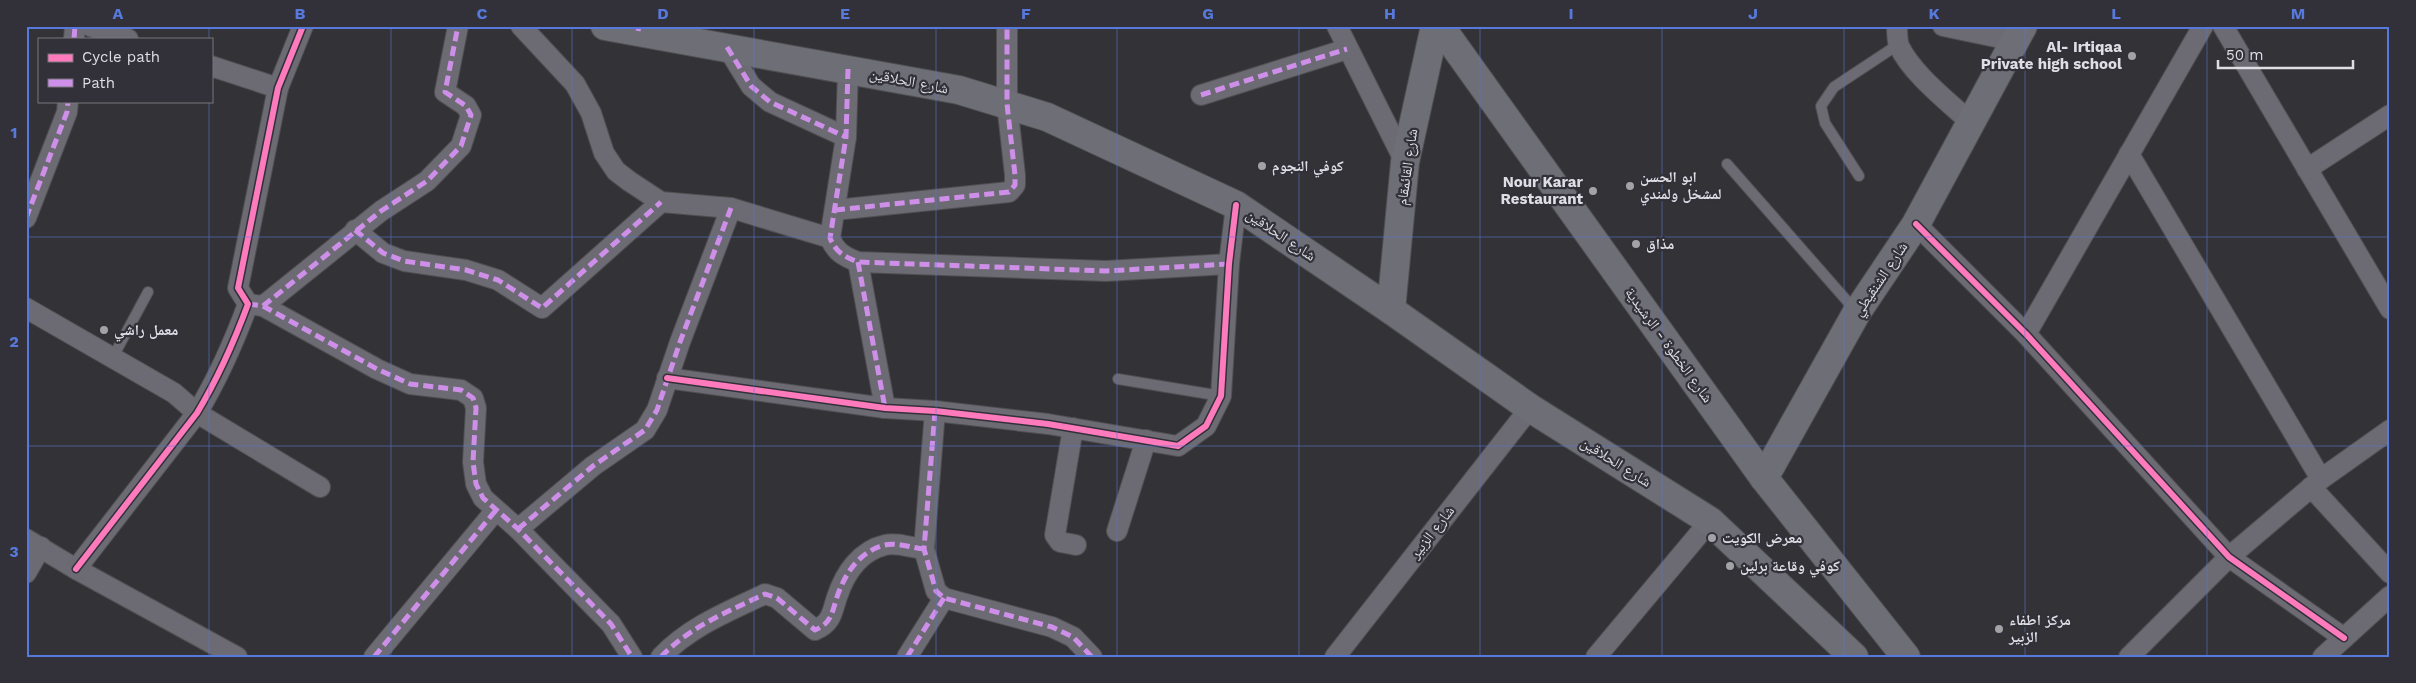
<svg xmlns="http://www.w3.org/2000/svg" width="2416" height="683" font-family="'Work Sans','Noto Naskh Arabic',sans-serif">
  <style>
    .lines { fill: none; stroke-linecap: round; stroke-linejoin: round }
    .lane-casing { stroke: #4f4f52; stroke-width: 12 }
    .street-casing { stroke: #4f4f52; stroke-width: 22 }
    .secondary-casing { stroke: #4f4f52; stroke-width: 30 }
    .lane { stroke: #6c6a72; stroke-width: 10 }
    .street { stroke: #6c6a72; stroke-width: 20 }
    .secondary { stroke: #6e6e76; stroke-width: 28 }
    .quiet { stroke: #ce8fe9; stroke-width: 5; stroke-dasharray: 10 5; stroke-linecap: butt }
    .cycleway-casing { stroke: #323139; stroke-width: 9 }
    .cycleway { stroke: #fd7abc; stroke-width: 6 }
    .grid { fill: none; stroke: #5779dc; stroke-width: 1; stroke-opacity: 0.55 }
    .poi-dot { fill: #a3a2a7; stroke: #323139; stroke-width: 2 }
    .labels { text-anchor: middle; stroke-width: 4.5; stroke-linejoin: round; paint-order: stroke }
    .poi-label { font-size: 15px; font-weight: bold; fill: #dfdee4; stroke: #323139; text-anchor: start }
    .street-label { font-size: 15px; fill: #dfdee4; stroke: #323139 }
    .neatline { fill: none; stroke: #5779dc; stroke-width: 2 }
    .grid-label { font-size: 16px; text-anchor: middle; font-weight: bold; fill: #5779dc }
  </style>
  <rect width="100%" height="100%" fill="#333337"/>
  <g class="lines">
    <!-- lane casing -->
    <g class="lane-casing">
      <g id="lane">
        <polyline points="1727,164 1855,310"/>
        <polyline points="1859,176 1825,123 1821,106 1834,87 1899,44"/>
        <polyline points="113,357 148,292"/>
        <polyline points="1118,379 1221,396"/>
      </g>
    </g>
    <!-- street casing -->
    <g class="street-casing">
      <g id="street">
        <polyline points="90,26 128,39"/>
        <polyline points="521,26 575,84 591,113 604,153 616,171 629,181 661,202 731,208 830,238"/>
        <polyline points="1337,26 1405,162"/>
        <path d="M1897 26C1897 32 1897 40 1899 46 1912 74 1949 102 1971 123"/>
        <polyline points="1943,26 2015,41"/>
        <polyline points="2223,26 2390,309"/>
        <polyline points="74,39 75,26"/>
        <polyline points="727,47 751,86 770,102 846,137"/>
        <polyline points="211,66 278,88"/>
        <path d="M848 69 846 137 830 238C836 252 843 256 858 262L1106 271 1229 264"/>
        <polyline points="1201,95 1347,49"/>
        <polyline points="2129,154 2321,479"/>
        <polyline points="2307,169 2390,115"/>
        <polyline points="835,210 1009,192 1015,185 1015,175 1007,104 1007,26"/>
        <polyline points="26,218 67,112 68,101"/>
        <polyline points="1916,224 2026,334 2229,557 2344,638"/>
        <polyline points="355,230 383,253 404,261 466,270 498,280 542,308 661,202"/>
        <polyline points="858,262 885,408"/>
        <polyline points="248,304 263,306 377,369 410,384 461,390 473,398 476,408 473,462 476,484 483,498 518,529 611,624 632,657"/>
        <polyline points="263,306 381,211 427,181 461,146 471,115 466,106 445,92 458,26"/>
        <polyline points="26,308 174,393 197,413 320,487"/>
        <polyline points="2026,334 2203,26"/>
        <polyline points="667,378 885,408 935,411 1048,424 1178,446 1206,426 1221,396 1229,264 1236,205"/>
        <polyline points="935,411 924,549 936,591 944,598 1052,627 1073,637 1092,657"/>
        <polyline points="1073,428 1055,535 1060,542 1076,545"/>
        <polyline points="2311,487 2390,573"/>
        <polyline points="518,529 593,466 645,430 657,410 680,342 731,208"/>
        <polyline points="1117,531 1146,440"/>
        <polyline points="26,539 76,569 237,657"/>
        <path d="M76 569 197 413C218 378 234 342 248 304L238 288 278 88 303 26"/>
        <polyline points="26,573 41,547"/>
        <polyline points="374,657 496,510"/>
        <path d="M661 657C689 627 729 611 765 594L777 598 815 630C832 623 832 612 837 597 845 573 860 551 885 545 896 542 913 548 924 549"/>
        <polyline points="907,657 944,598"/>
        <polyline points="1335,657 1530,408"/>
        <polyline points="1596,657 1710,521"/>
        <polyline points="2129,657 2229,557 2321,479 2390,430"/>
        <polyline points="2323,657 2390,596"/>
      </g>
    </g>
    <!-- secondary casing -->
    <g class="secondary-casing">
      <g id="secondary">
        <polyline points="605,26 959,90 1047,117 1236,205 1391,310 1530,408 1710,521 1854,657"/>
        <polyline points="1440,26 1764,478 1906,657"/>
        <polyline points="1391,310 1405,162 1435,26"/>
        <polyline points="1764,478 1857,312 1916,224 2023,26"/>
      </g>
    </g>
    <!-- lane -->
    <use href="#lane" class="lane"/>
    <!-- street -->
    <use href="#street" class="street"/>
    <!-- secondary -->
    <use href="#secondary" class="secondary"/>
    <!-- quiet -->
    <g class="quiet">
      <polyline points="638,31 639,26"/>
      <polyline points="74,39 75,26"/>
      <polyline points="727,47 751,86 770,102 846,137"/>
      <path d="M848 69 846 137 830 238C836 252 843 256 858 262L1106 271 1229 264 1228 268"/>
      <polyline points="1201,95 1347,49"/>
      <polyline points="835,210 1009,192 1015,185 1015,175 1007,104 1007,26"/>
      <polyline points="26,218 67,112 68,101"/>
      <polyline points="355,230 383,253 404,261 466,270 498,280 542,308 661,202"/>
      <polyline points="858,262 885,408"/>
      <polyline points="248,304 263,306 377,369 410,384 461,390 473,398 476,408 473,462 476,484 483,498 518,529 611,624 632,657"/>
      <polyline points="263,306 381,211 427,181 461,146 471,115 466,106 445,92 458,26"/>
      <polyline points="935,411 924,549 936,591 944,598 1052,627 1073,637 1092,657"/>
      <polyline points="518,529 593,466 645,430 657,410 680,342 731,208"/>
      <polyline points="374,657 496,510"/>
      <path d="M661 657C689 627 729 611 765 594L777 598 815 630C832 623 832 612 837 597 845 573 860 551 885 545 896 542 913 548 924 549"/>
      <polyline points="907,657 944,598"/>
    </g>
    <!-- cycleway casing -->
    <g class="cycleway-casing">
      <g id="cycleway">
        <polyline points="1916,224 2026,334 2229,557 2344,638"/>
        <polyline points="667,378 885,408 935,411 1048,424 1178,446 1206,426 1221,396 1229,264 1236,205"/>
        <path d="M76 569 197 413C218 378 234 342 248 304L238 288 278 88 303 26"/>
      </g>
    </g>
    <!-- cycleway -->
    <use href="#cycleway" class="cycleway"/>
  </g>
  <!-- grid -->
  <path class="grid" d="M209 26V39M391 26V657M572 26V657M754 26V657M936 26V657M1117 26V657M1299 26V657M1480 26V657M1662 26V657M1844 26V657M2025 26V657M2207 26V657M209 101V657M26 237H2390M26 446H2390"/>
  <!-- markers -->
  <g class="poi-dot">
    <circle cx="2132" cy="56" r="5"/>
    <circle cx="1262" cy="166" r="5"/>
    <circle cx="1630" cy="186" r="5"/>
    <circle cx="1593" cy="191" r="5"/>
    <circle cx="1636" cy="244" r="5"/>
    <circle cx="104" cy="330" r="5"/>
    <circle cx="1712" cy="538" r="5"/>
    <circle cx="1730" cy="566" r="5"/>
    <circle cx="1999" cy="629" r="5"/>
  </g>
  <g class="labels">
    <!-- poi labels -->
    <g class="poi-label">
      <text x="2122" y="52" text-anchor="end">Al- Irtiqaa<tspan x="2122" dy="17">Private high school</tspan></text>
      <text x="1272" y="171">كوفي النجوم</text>
      <text x="1640" y="182">ابو الحسن<tspan x="1640" dy="17">لمشخل ولمندي</tspan></text>
      <text x="1583" y="187" text-anchor="end">Nour Karar<tspan x="1583" dy="17">Restaurant</tspan></text>
      <text x="1646" y="249">مذاق</text>
      <text x="114" y="335">معمل راشي</text>
      <text x="1722" y="543">معرض الكويت</text>
      <text x="1740" y="571">كوفي وقاعة برلين</text>
      <text x="2009" y="625">مركز اطفاء<tspan x="2009" dy="17">الزبير</tspan></text>
    </g>
    <!-- street labels -->
    <g class="street-label">
      <text transform="translate(909 81) rotate(11)" y="5">شارع الحلاقين</text>
      <text transform="translate(1407 167) rotate(-82)" y="5">شارع القائمقام</text>
      <text transform="translate(1281 235) rotate(34)" y="5">شارع الحلاقين</text>
      <text transform="translate(1880 279) rotate(-56)" y="5">شارع الشنقيطي</text>
      <text transform="translate(1669 345) rotate(54)" y="5">شارع الخطوة - الرشيدية</text>
      <text transform="translate(1616 462) rotate(32)" y="5">شارع الحلاقين</text>
      <text transform="translate(1432 532) rotate(-52)" y="5">شارع الزبير</text>
    </g>
  </g>
  <!-- border -->
  <rect width="2416" height="683" fill="none" stroke="#323139" stroke-width="55"/>
  <!-- legend -->
  <rect x="38" y="38" width="175" height="65" fill="#323139" stroke="#77767d"/>
  <rect x="48" y="54" width="25" height="8" fill="#fd7abc" stroke="#77767d"/>
  <text x="82" y="62" font-size="15" fill="#dfdee4">Cycle path</text>
  <rect x="48" y="79" width="25" height="8" fill="#ce8fe9" stroke="#77767d"/>
  <text x="82" y="88" font-size="15" fill="#dfdee4">Path</text>
  <!-- scale -->
  <path d="M2218 60v8h135v-8" fill="none" stroke="#dfdee4" stroke-width="2.5"/>
  <text x="2226" y="60" font-size="15" fill="#dfdee4" stroke="#323139" stroke-width="4" paint-order="stroke">50 m</text>
  <rect x="28" y="28" width="2360" height="628" class="neatline"/>
  <g class="grid-label">
    <text x="118" y="19">A</text>
    <text x="300" y="19">B</text>
    <text x="482" y="19">C</text>
    <text x="663" y="19">D</text>
    <text x="845" y="19">E</text>
    <text x="1026" y="19">F</text>
    <text x="1208" y="19">G</text>
    <text x="1390" y="19">H</text>
    <text x="1571" y="19">I</text>
    <text x="1753" y="19">J</text>
    <text x="1934" y="19">K</text>
    <text x="2116" y="19">L</text>
    <text x="2298" y="19">M</text>
    <text x="14" y="138">1</text>
    <text x="14" y="347">2</text>
    <text x="14" y="557">3</text>
  </g>
</svg>
